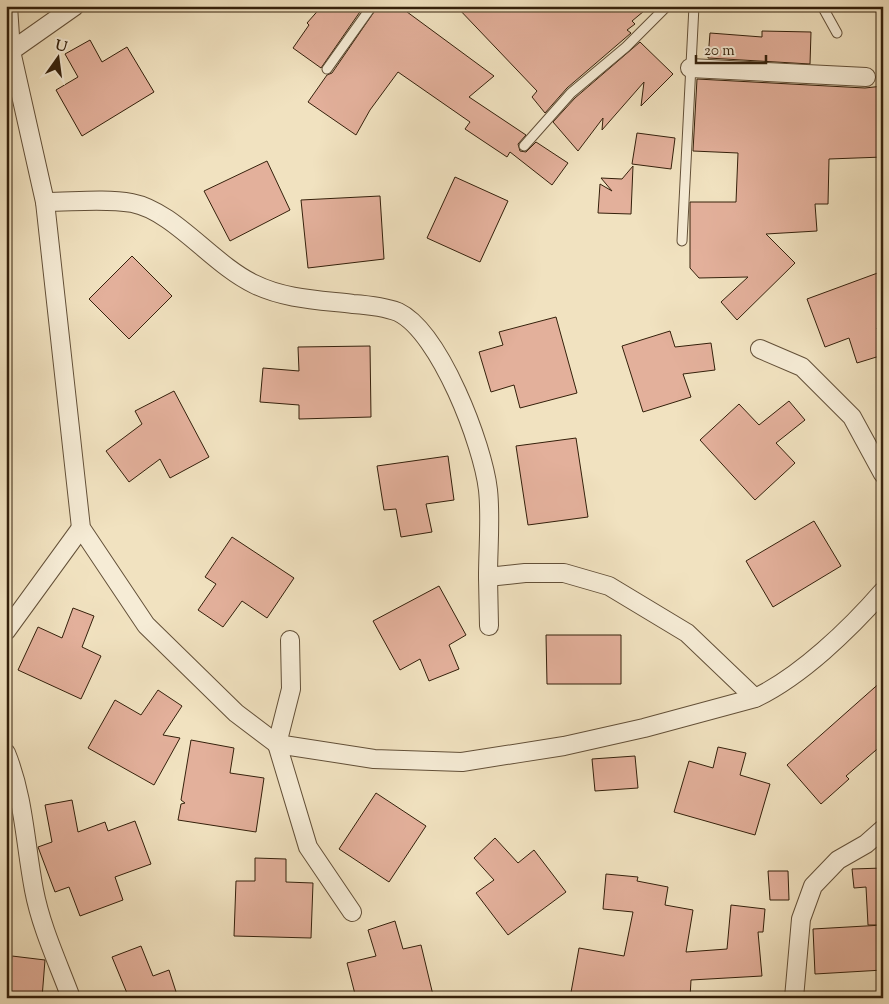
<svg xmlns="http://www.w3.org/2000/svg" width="889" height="1004" font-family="'Sorts Mill Goudy',serif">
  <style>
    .building { fill: #e3b09b; stroke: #34200b }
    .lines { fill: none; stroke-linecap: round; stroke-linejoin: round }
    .lane-casing { stroke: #635038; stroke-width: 11 }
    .street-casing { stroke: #635038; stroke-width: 20 }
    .lane { stroke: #f6ecd6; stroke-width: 9 }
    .street { stroke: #f6ecd6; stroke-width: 18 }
  </style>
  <rect width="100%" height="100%" fill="#f1e2c0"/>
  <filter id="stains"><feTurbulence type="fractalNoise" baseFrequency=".004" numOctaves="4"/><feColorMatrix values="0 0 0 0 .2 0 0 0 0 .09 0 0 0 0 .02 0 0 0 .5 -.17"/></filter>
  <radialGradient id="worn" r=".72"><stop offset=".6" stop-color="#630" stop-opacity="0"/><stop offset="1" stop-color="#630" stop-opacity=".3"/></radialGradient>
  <!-- building -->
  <g class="building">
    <polygon points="322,6 364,6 321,68 293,48 309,25 307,23"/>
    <polygon points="378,6 399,6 494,76 469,97 526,135 518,144 520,151 526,152 536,142 568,163 552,185 510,152 507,157 465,129 470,122 398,72 370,110 356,135 308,102 327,75 332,73"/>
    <polygon points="456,6 650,6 632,21 635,24 627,30 631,33 567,88 545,113 532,97 537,91"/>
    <polygon points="762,31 811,32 810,64 708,58 710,33 762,37"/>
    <polygon points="90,40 102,62 127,47 154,92 82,136 56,90 78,77 65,54"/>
    <polygon points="640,42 673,74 641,106 644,82 602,130 603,118 578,151 553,122 575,98"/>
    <polygon points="697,79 865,88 883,86 883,157 829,159 828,204 815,204 817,231 766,234 795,263 737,320 721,302 748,277 699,278 690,268 690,202 736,202 738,153 693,151"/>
    <polygon points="637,133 675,138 671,169 632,164"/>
    <polygon points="267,161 290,210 230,241 204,191"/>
    <polygon points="633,166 631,214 598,213 600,184 612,191 601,178 622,179"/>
    <polygon points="455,177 508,201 480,262 427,238"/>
    <polygon points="380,196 384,259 308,268 301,200"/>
    <polygon points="132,256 172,296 129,339 89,299"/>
    <polygon points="883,271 883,325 877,328 883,346 883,355 857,363 849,338 825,347 807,299"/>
    <polygon points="556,317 577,393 520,408 514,385 491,392 479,352 503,345 499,332"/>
    <polygon points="670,331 675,347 711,343 715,370 683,374 691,397 643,412 622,346"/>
    <polygon points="370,346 371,417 299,419 299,405 260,402 263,368 299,371 298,347"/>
    <polygon points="174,391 209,457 170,478 160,459 129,482 106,451 142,424 135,411"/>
    <polygon points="789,401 805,420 776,443 795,463 755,500 700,440 739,404 759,425"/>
    <polygon points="576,438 588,517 528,525 516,446"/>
    <polygon points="448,456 454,500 426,504 432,532 401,537 396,509 384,510 377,466"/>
    <polygon points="814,521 841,566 773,607 746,561"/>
    <polygon points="232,537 294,578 267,618 242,601 223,627 198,610 216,584 205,577"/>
    <polygon points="439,586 466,635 449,645 459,669 429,681 420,659 400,670 373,621"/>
    <polygon points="73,608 94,616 82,647 101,656 81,699 18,670 38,627 62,638"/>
    <polygon points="546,635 621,635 621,684 547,684"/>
    <polygon points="883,680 883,744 846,776 849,779 821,804 787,765"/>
    <polygon points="158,690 182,706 163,735 180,738 154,785 88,748 115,700 141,715"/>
    <polygon points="191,740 234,748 230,773 264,778 256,832 178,820 181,804 185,803 181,800"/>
    <polygon points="718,747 746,753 740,775 770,784 755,835 674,812 689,761 713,768"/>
    <polygon points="635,756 638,788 595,791 592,759"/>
    <polygon points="376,793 426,826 389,882 339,849"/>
    <polygon points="72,800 78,832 105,822 108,831 135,821 151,864 115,877 123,900 80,916 69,887 55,892 38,847 52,842 45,805"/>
    <polygon points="495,838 518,863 534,850 566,892 508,935 476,893 494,880 474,858"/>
    <polygon points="255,858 286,859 286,882 313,883 311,938 234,936 236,881 255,881"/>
    <polygon points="883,868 883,925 868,925 866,887 854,888 852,869"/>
    <polygon points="768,871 788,871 789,900 770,900"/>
    <polygon points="606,874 638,877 637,881 668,887 665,905 693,910 686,952 727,949 731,905 765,909 763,932 758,932 762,976 691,980 690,998 570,998 579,948 624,956 633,912 603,909"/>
    <polygon points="395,921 403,949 421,945 433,995 420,998 356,998 347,963 376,956 368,930"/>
    <polygon points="883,925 883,970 815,974 813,929"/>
    <polygon points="141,946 153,976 169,970 178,998 129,998 112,957"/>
    <polygon points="12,956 45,960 42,998 7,998"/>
  </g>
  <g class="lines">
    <!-- lane casing -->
    <g class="lane-casing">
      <g id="lane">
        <polyline points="822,6 837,33"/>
        <polyline points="327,69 372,6"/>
        <polyline points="524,146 571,93 626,47 667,6"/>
        <polyline points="682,241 694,6"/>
      </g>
    </g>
    <!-- street casing -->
    <g class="street-casing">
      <g id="street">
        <path d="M8 6 11 51 45 202 81 528 146 625 236 713 277 744 374 759 462 762 564 746 644 728 755 698C800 677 850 629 883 591"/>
        <polyline points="11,51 75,6"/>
        <polyline points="690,68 866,77"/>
        <path d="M45 202C73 202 104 198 132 203 174 211 212 264 254 284 284 299 319 300 353 304 367 305 385 307 398 312 440 332 483 445 488 490 491 518 488 548 488 577L525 573H564L609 586 687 633 755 698"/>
        <polyline points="760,349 802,367 852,417 883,474"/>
        <polyline points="488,577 489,626"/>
        <polyline points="6,631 81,528"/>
        <polyline points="290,640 291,689 277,744 308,847 352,912"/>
        <path d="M6 753C24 797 25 843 34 890 41 927 58 963 71 998"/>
        <polyline points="794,998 801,919 813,886 838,860 866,844 883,829"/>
      </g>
    </g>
    <!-- lane -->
    <use href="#lane" class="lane"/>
    <!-- street -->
    <use href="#street" class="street"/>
  </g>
  <!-- margin -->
  <rect width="889" height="1004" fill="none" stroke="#f1e2c0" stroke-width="25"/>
  <rect x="8" y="8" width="874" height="989" fill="none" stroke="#34200b" stroke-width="2.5"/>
  <rect x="12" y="12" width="864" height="979" fill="none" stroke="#34200b"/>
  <!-- north arrow -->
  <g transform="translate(58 58) rotate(14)" stroke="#f6ecd6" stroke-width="4" paint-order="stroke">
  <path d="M0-4L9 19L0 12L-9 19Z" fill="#34200b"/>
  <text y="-8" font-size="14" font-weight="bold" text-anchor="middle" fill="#34200b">U</text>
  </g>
  <!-- scale -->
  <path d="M696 55v8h70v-8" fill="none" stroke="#34200b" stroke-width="2.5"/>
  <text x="704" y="55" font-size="15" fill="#34200b" stroke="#f6ecd6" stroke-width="4" paint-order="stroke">20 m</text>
  <rect width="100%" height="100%" filter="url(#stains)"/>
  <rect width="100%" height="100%" fill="url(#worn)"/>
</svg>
